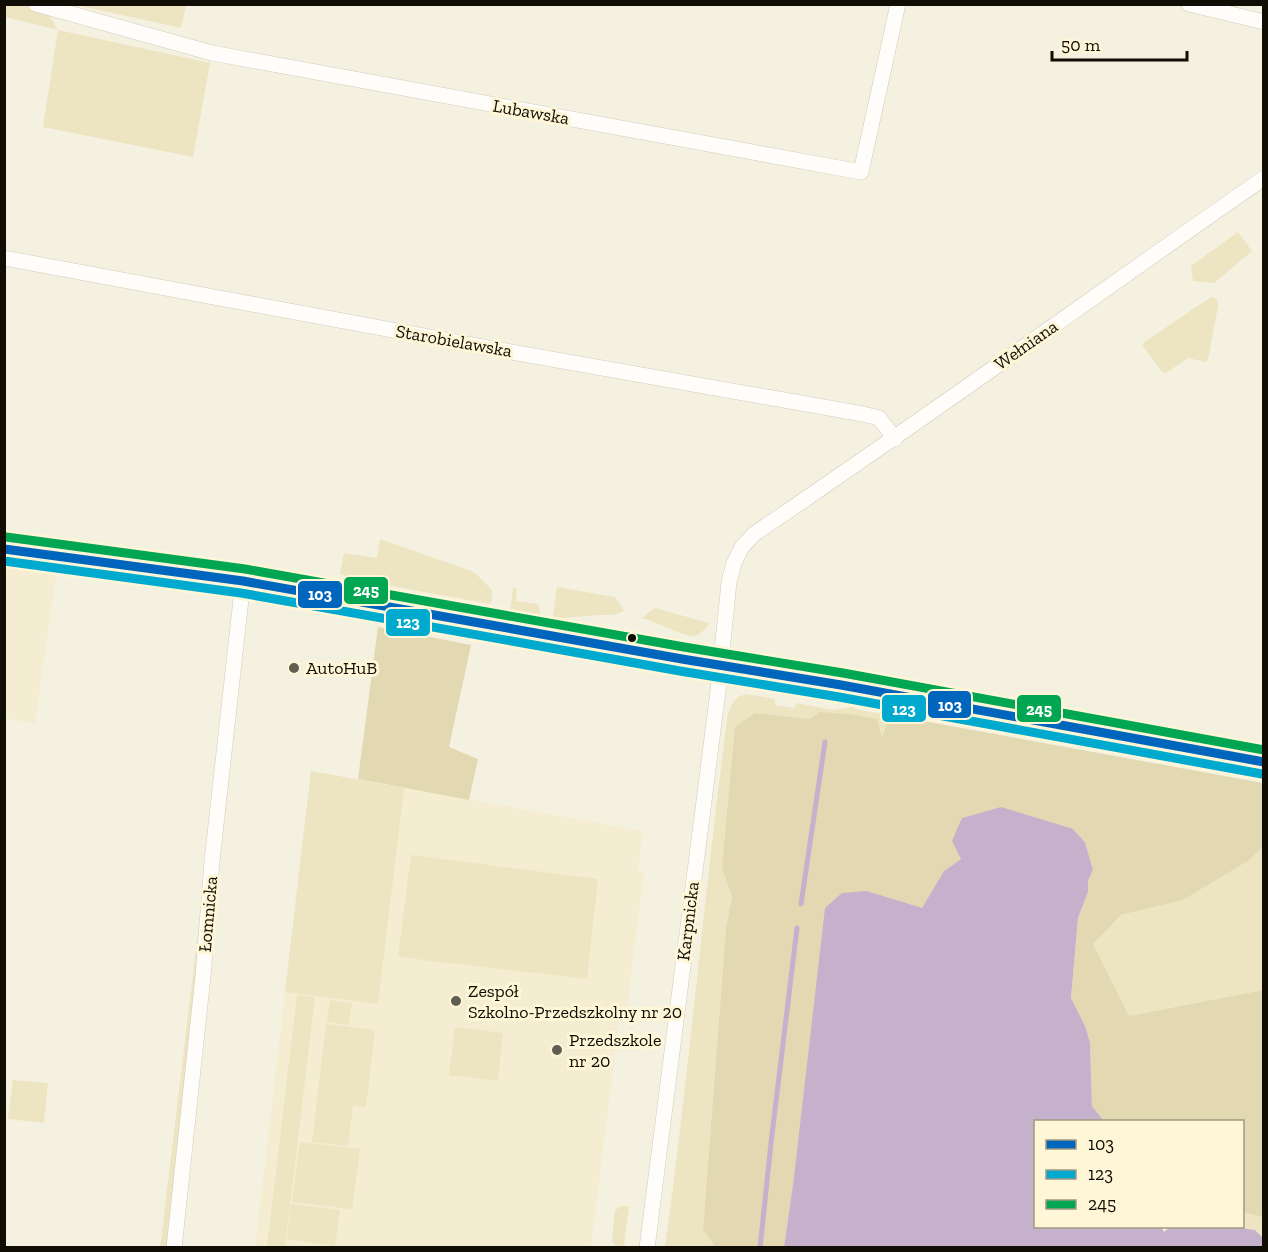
<svg xmlns="http://www.w3.org/2000/svg" width="1268" height="1252" font-family="'Zilla Slab',serif">
  <style>
    .built { fill: #f4edd1 }
    .green { fill: #ede4c1 }
    .forest { fill: #e2d8b2 }
    .water { fill: #c6b1cc }
    .lines { fill: none; stroke-linecap: round; stroke-linejoin: round }
    .stream { stroke: #c6b1cc; stroke-width: 5 }
    .street-casing { stroke: #d0ccbf; stroke-width: 16 }
    .secondary-casing { stroke: #d0ccbf; stroke-width: 22 }
    .street { stroke: #fefdfa; stroke-width: 15 }
    .secondary { stroke: #fefdfa; stroke-width: 21 }
    .bus-1-casing { stroke: #fef6d7; stroke-width: 14 }
    .bus-2-casing { stroke: #fef6d7; stroke-width: 14 }
    .bus-3-casing { stroke: #fef6d7; stroke-width: 14 }
    .bus-1 { stroke: #0065bd; stroke-width: 9 }
    .bus-2 { stroke: #00a9ce; stroke-width: 9 }
    .bus-3 { stroke: #00a651; stroke-width: 9 }
    .bus-dot { fill: #100d04; stroke: #fef6d7; stroke-width: 2 }
    .poi-dot { fill: #605d51; stroke: #fef6d7; stroke-width: 2 }
    .labels { text-anchor: middle; stroke-width: 6; stroke-linejoin: round; paint-order: stroke }
    .street-label { font-size: 18px; fill: #100d04; stroke: #fef6d7 }
    .poi-label { font-size: 18px; fill: #100d04; stroke: #fef6d7; text-anchor: start }
    .line-badge { stroke: #fef6d7; stroke-width: 2 }
    .badge-label { font-size: 16px; text-anchor: middle; font-weight: bold; fill: #fff }
  </style>
  <rect width="100%" height="100%" fill="#f5f1e0"/>
  <!-- built -->
  <g class="built">
    <polygon points="5,567 56,575 35,724 5,718"/>
    <polygon points="311,771 643,831 638,871 644,872 627,1011 621,1010 620,1013 591,1247 255,1248"/>
  </g>
  <!-- green -->
  <g class="green">
    <polygon points="5,5 43,5 58,30 210,63 193,157 43,127 58,30 5,17"/>
    <polygon points="76,5 186,4 186,5 181,28"/>
    <polygon points="1238,232 1252,251 1214,283 1193,281 1191,266"/>
    <path d="M1211 297C1216 297 1218 300 1218 306L1208 360 1205 362 1188 358 1166 373H1163L1143 346V343Z"/>
    <polygon points="380,539 474,572 492,590 492,599 491,604 352,579 340,574 344,553 377,558"/>
    <polygon points="337,583 342,583 540,621 535,624 341,588"/>
    <polygon points="557,587 615,597 624,611 614,615 598,615 561,618 554,618 553,616"/>
    <polygon points="513,588 517,589 516,601 538,604 541,614 540,616 510,610"/>
    <path d="M655 608 709 623C706 628 701 635 694 636 685 637 654 621 642 618Z"/>
    <path d="M746 694 775 699V705L795 708 796 703 833 710 851 707 860 710 890 715 882 740 810 719 755 713 722 868 732 897 726 928 703 1229 715 1247 665 1248C689 1072 704 896 727 720 729 708 733 697 746 694Z"/>
    <polygon points="311,771 404,788 378,1004 285,992"/>
    <polygon points="1263,847 1263,990 1129,1016 1093,944 1121,915 1183,900 1248,861"/>
    <polygon points="411,855 598,879 587,979 398,957"/>
    <polygon points="207,859 171,1247 160,1248"/>
    <polygon points="297,995 315,997 285,1247 267,1247"/>
    <polygon points="330,1000 352,1003 349,1025 327,1022"/>
    <polygon points="326,1024 375,1030 366,1107 353,1106 348,1146 312,1142"/>
    <polygon points="455,1027 503,1033 498,1081 449,1075"/>
    <polygon points="13,1080 48,1083 44,1123 8,1119"/>
    <polygon points="300,1142 360,1149 352,1209 292,1202"/>
    <polygon points="291,1204 340,1210 335,1246 287,1239"/>
    <polygon points="620,1206 629,1206 624,1246 615,1245 612,1240 615,1211"/>
    <polygon points="1243,1212 1263,1217 1263,1238 1255,1230 1227,1227 1242,1226"/>
  </g>
  <!-- forest -->
  <g class="forest">
    <polygon points="378,627 471,645 449,747 478,759 469,800 358,779"/>
    <polygon points="819,712 848,714 877,719 882,738 890,715 1263,783 1263,847 1248,861 1183,900 1121,915 1093,944 1129,1016 1263,990 1263,1217 1243,1212 1242,1122 1104,1121 1092,1106 1090,1042 1085,1026 1071,998 1078,918 1088,892 1088,881 1093,870 1085,842 1073,829 961,859 944,871 922,909 867,891 794,1177 784,1247 715,1247 703,1229 726,928 732,897 722,868 735,727 755,713 810,719"/>
  </g>
  <!-- water -->
  <polygon class="water" points="1001,807 1073,829 1085,842 1093,870 1088,881 1088,892 1078,918 1071,998 1085,1026 1090,1042 1092,1106 1104,1121 1036,1122 1036,1226 1161,1226 1164,1232 1170,1227 1227,1226 1255,1230 1263,1238 1262,1247 784,1247 794,1177 825,908 842,893 867,891 922,908 944,871 961,859 952,841 962,818"/>
  <g class="lines">
    <!-- stream -->
    <g class="stream">
      <polyline points="801,904 825,742"/>
      <polyline points="760,1248 771,1143 797,928"/>
    </g>
    <!-- street casing -->
    <g class="street-casing">
      <g id="street">
        <polyline points="36,4 212,53 861,172 898,4"/>
        <polyline points="1189,4 1264,22"/>
        <polyline points="4,258 489,348 863,414 879,418 895,439"/>
        <polyline points="174,1248 203,976 212,861 243,581"/>
        <path d="M647 1248 718 691 729 582 734 563 742 547 754 534C926 418 1094 296 1264 178"/>
      </g>
    </g>
    <!-- secondary casing -->
    <g class="secondary-casing">
      <polyline id="secondary" points="4,549 243,581 682,659 841,685 1264,762"/>
    </g>
    <!-- street -->
    <use href="#street" class="street"/>
    <!-- secondary -->
    <use href="#secondary" class="secondary"/>
    <!-- bus-1 casing -->
    <g class="bus-1-casing">
      <polyline id="bus-1" points="4,549 243,581 682,659 841,685 1264,762"/>
    </g>
    <!-- bus-2 casing -->
    <g class="bus-2-casing">
      <polyline id="bus-2" points="4,561 241,593 680,671 839,697 1262,774"/>
    </g>
    <!-- bus-3 casing -->
    <g class="bus-3-casing">
      <polyline id="bus-3" points="6,537 245,569 684,647 843,673 1264,750"/>
    </g>
    <!-- bus-1 -->
    <use href="#bus-1" class="bus-1"/>
    <!-- bus-2 -->
    <use href="#bus-2" class="bus-2"/>
    <!-- bus-3 -->
    <use href="#bus-3" class="bus-3"/>
  </g>
  <!-- markers -->
  <circle class="bus-dot" cx="632" cy="638" r="5"/>
  <g class="poi-dot">
    <circle cx="294" cy="668" r="6"/>
    <circle cx="456" cy="1001" r="6"/>
    <circle cx="557" cy="1050" r="6"/>
  </g>
  <g class="labels">
    <!-- street labels -->
    <g class="street-label">
      <text transform="translate(531 112) rotate(10)" y="6">Lubawska</text>
      <text transform="translate(454 341) rotate(10)" y="6">Starobielawska</text>
      <text transform="translate(1026 345) rotate(-35)" y="6">Wełniana</text>
      <text transform="translate(208 914) rotate(-85)" y="6">Łomnicka</text>
      <text transform="translate(688 921) rotate(-83)" y="6">Karpnicka</text>
    </g>
    <!-- poi labels -->
    <g class="poi-label">
      <text x="306" y="674">AutoHuB</text>
      <text x="468" y="997">Zespół<tspan x="468" dy="21">Szkolno-Przedszkolny nr 20</tspan></text>
      <text x="569" y="1046">Przedszkole<tspan x="569" dy="21">nr 20</tspan></text>
    </g>
  </g>
  <g class="line-badge">
    <rect x="343" y="576" width="46" height="29" rx="6" fill="#00a651"/>
    <rect x="297" y="580" width="46" height="29" rx="6" fill="#0065bd"/>
    <rect x="385" y="608" width="46" height="29" rx="6" fill="#00a9ce"/>
    <rect x="927" y="690" width="45" height="29" rx="6" fill="#0065bd"/>
    <rect x="1016" y="694" width="46" height="29" rx="6" fill="#00a651"/>
    <rect x="881" y="694" width="46" height="29" rx="6" fill="#00a9ce"/>
  </g>
  <g class="badge-label">
    <text x="366" y="596">245</text>
    <text x="320" y="600">103</text>
    <text x="408" y="628">123</text>
    <text x="950" y="711">103</text>
    <text x="1039" y="715">245</text>
    <text x="904" y="715">123</text>
  </g>
  <!-- border -->
  <rect width="1268" height="1252" fill="none" stroke="#100d04" stroke-width="12"/>
  <!-- legend -->
  <rect x="1034" y="1120" width="210" height="108" fill="#fef6d7" stroke="#9f9983" stroke-width="1.5"/>
  <rect x="1046" y="1140" width="30" height="9" fill="#0065bd" stroke="#9f9983" stroke-width="1.5"/>
  <text x="1088" y="1150" font-size="18" fill="#100d04">103</text>
  <rect x="1046" y="1170" width="30" height="9" fill="#00a9ce" stroke="#9f9983" stroke-width="1.5"/>
  <text x="1088" y="1180" font-size="18" fill="#100d04">123</text>
  <rect x="1046" y="1200" width="30" height="9" fill="#00a651" stroke="#9f9983" stroke-width="1.5"/>
  <text x="1088" y="1210" font-size="18" fill="#100d04">245</text>
  <!-- scale -->
  <path d="M1052 51v9h135v-9" fill="none" stroke="#100d04" stroke-width="3"/>
  <text x="1061" y="51" font-size="18" fill="#100d04" stroke="#fef6d7" stroke-width="4.5" paint-order="stroke">50 m</text>
</svg>
